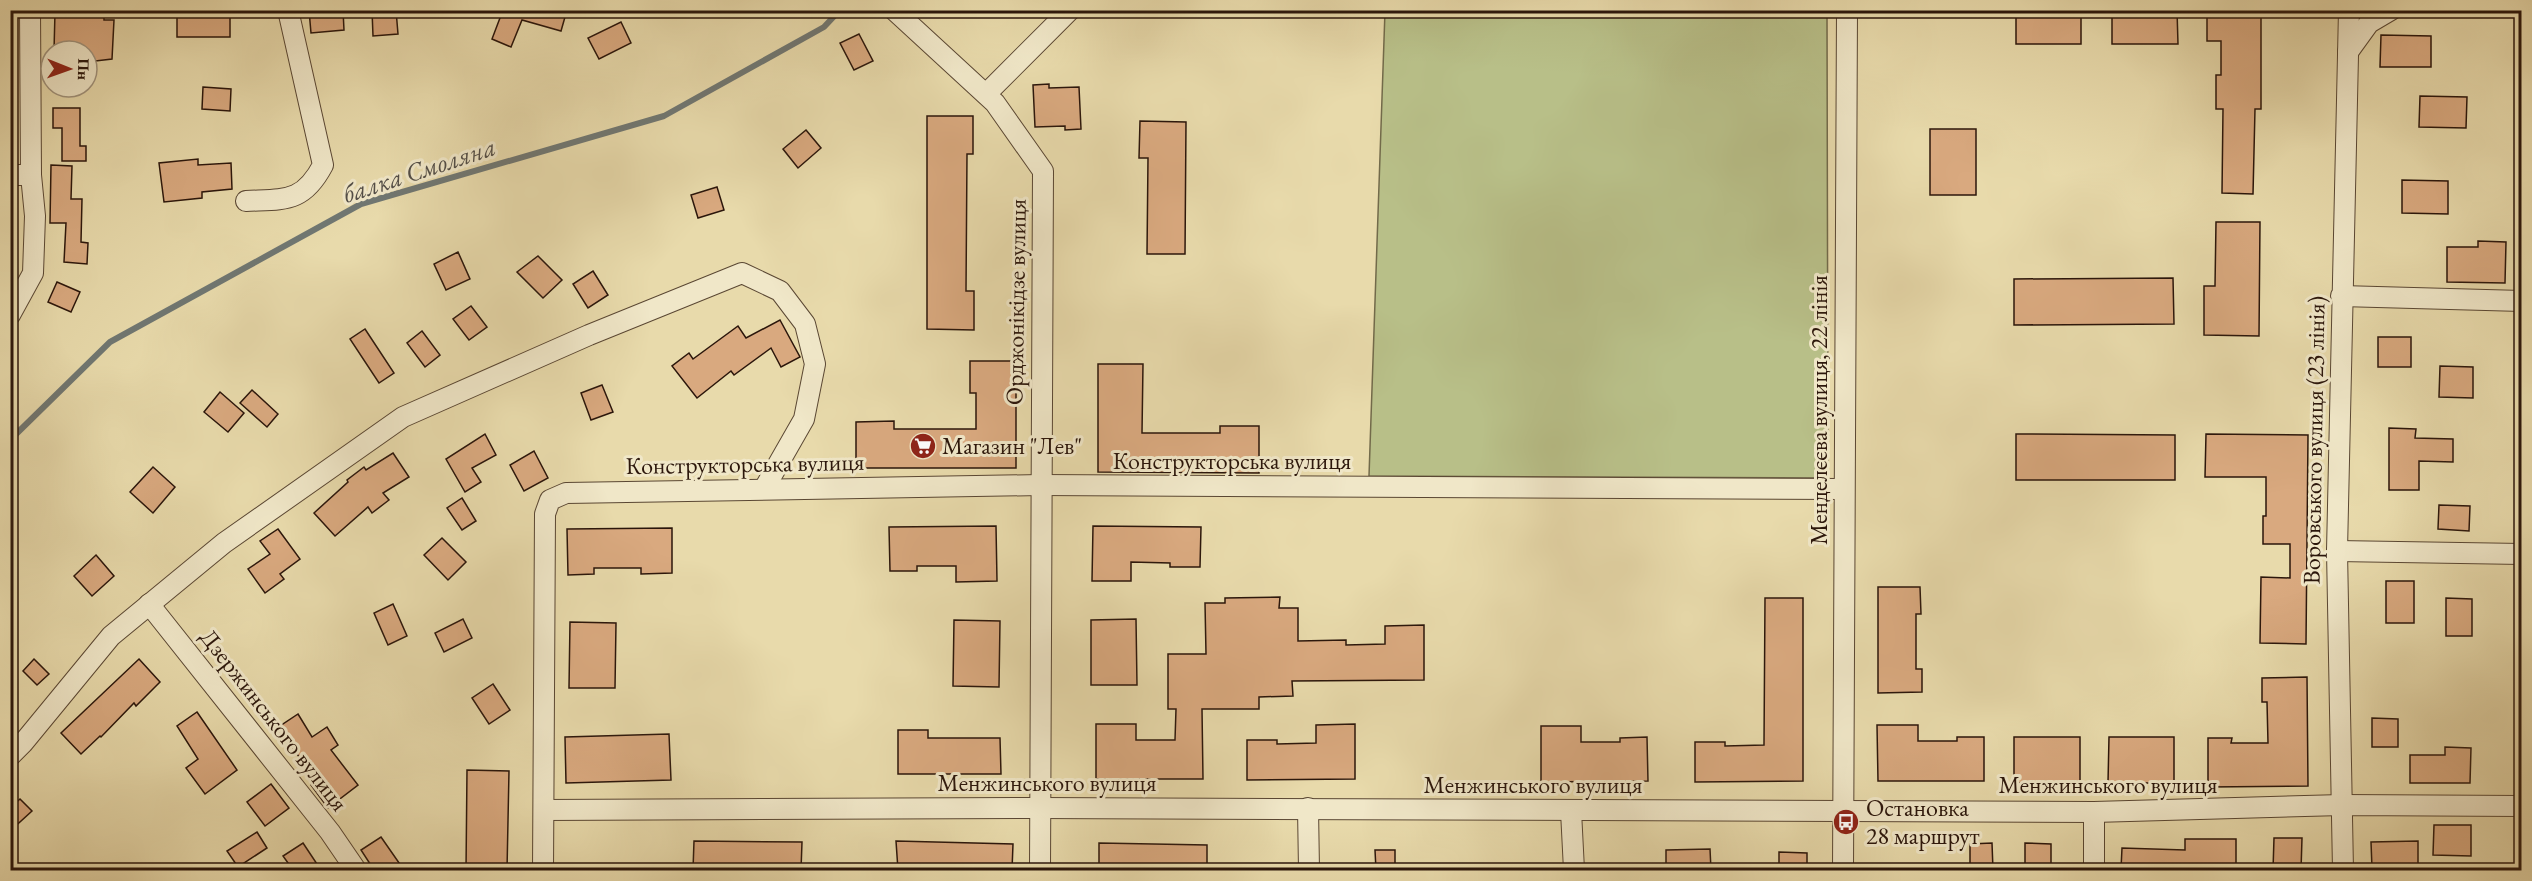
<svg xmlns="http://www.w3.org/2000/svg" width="2532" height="881" font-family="'EB Garamond',serif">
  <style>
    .green { fill: #b8bf88; stroke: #726a4a; stroke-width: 1.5 }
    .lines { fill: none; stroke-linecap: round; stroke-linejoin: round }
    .stream { stroke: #707772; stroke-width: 6 }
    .building { fill: #d9a97f; stroke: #2b160b; stroke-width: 1.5 }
    .street-casing { stroke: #5a4733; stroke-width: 22 }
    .street { stroke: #f0e7c8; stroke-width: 20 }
    .labels { text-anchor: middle; stroke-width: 6; stroke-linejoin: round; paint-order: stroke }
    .street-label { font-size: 24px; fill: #2b160b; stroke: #f0e7c8 }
    .poi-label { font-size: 24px; fill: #2b160b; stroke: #f0e7c8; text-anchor: start }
    .water-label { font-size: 26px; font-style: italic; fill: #534e47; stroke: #f0e7c8 }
  </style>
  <rect width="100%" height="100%" fill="#e8daab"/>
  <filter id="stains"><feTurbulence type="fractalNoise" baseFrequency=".00333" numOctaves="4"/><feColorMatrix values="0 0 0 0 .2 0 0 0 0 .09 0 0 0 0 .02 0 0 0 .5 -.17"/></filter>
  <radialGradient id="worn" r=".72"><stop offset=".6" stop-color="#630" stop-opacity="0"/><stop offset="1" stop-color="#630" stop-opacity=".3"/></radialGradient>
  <!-- green -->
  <polygon class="green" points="1385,11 1827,11 1828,478 1369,476"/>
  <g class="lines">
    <!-- stream -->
    <polyline class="stream" points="10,440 110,342 361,204 664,116 824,27 840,10"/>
  </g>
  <!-- building -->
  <g class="building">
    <rect x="177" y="10" width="53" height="27"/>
    <polygon points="309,10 343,10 344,30 311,33"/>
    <polygon points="372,10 396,10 398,34 373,36"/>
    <polygon points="503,10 567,10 561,31 522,20 511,47 492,39"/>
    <rect x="2016" y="10" width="65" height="34"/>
    <polygon points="2112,10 2177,10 2178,44 2112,44"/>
    <polygon points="2207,10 2261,10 2261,109 2255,109 2253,194 2222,193 2223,109 2216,109 2216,75 2221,75 2221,41 2207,41"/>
    <polygon points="55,12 104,14 104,20 114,20 112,59 87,62 87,51 54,51"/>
    <polygon points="621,22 631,43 599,59 588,38"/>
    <polygon points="859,34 873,61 854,70 840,43"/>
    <polygon points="2381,35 2431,36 2431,67 2380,67"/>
    <polygon points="1049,84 1049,88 1079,87 1081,129 1065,130 1065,126 1035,127 1033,85"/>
    <polygon points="203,87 231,89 230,111 202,109"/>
    <polygon points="2420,96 2467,97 2466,128 2419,127"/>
    <polygon points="53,108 80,108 80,146 86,146 86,161 62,161 62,128 53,128"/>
    <polygon points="927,116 973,116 973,154 967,154 966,291 974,291 974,330 927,329"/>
    <polygon points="1140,121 1186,122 1185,254 1147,254 1148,158 1139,158"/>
    <rect x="1930" y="129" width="46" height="66"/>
    <polygon points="806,130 821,148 798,168 783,149"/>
    <polygon points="198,159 198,165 231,163 232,189 202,192 202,198 164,202 159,163"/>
    <polygon points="51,165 72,166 71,199 82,199 81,242 88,243 87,264 64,262 66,223 50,223"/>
    <polygon points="2402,180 2448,181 2448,214 2402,213"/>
    <polygon points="717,187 724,210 698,218 691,195"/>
    <polygon points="2216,222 2260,222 2259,336 2204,335 2204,286 2215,286"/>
    <polygon points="2478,241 2506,242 2505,283 2447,282 2447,247 2478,247"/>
    <polygon points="458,252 470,279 446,290 434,264"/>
    <polygon points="538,256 562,280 543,298 517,272"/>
    <polygon points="593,271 608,295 588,308 573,284"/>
    <polygon points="2173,278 2174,324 2014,325 2014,279"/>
    <polygon points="57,282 80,292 71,312 48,302"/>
    <polygon points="471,306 487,327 469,340 453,319"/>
    <polygon points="780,320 800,357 781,367 771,348 734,375 731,371 697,398 672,366 689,353 693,359 738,326 746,338"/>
    <polygon points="365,329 394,373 379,383 350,339"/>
    <polygon points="422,331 440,355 425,367 407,343"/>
    <rect x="2378" y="337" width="33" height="30"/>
    <polygon points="970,361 1016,361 1016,468 856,468 856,422 894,421 894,429 976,429 976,393 970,393"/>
    <polygon points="1098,364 1143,364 1142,433 1220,433 1220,426 1259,426 1259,473 1098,472"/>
    <polygon points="2440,366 2473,367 2473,398 2439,397"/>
    <polygon points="602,385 613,412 591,420 581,393"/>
    <polygon points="252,390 278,414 267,427 240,403"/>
    <polygon points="220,392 244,413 228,432 204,412"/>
    <polygon points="2389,428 2416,429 2415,438 2453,439 2453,462 2419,461 2419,490 2389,490"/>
    <polygon points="485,434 496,455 472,468 481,482 465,492 446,459"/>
    <polygon points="2016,434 2175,435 2175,480 2016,480"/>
    <polygon points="2206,434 2308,435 2306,644 2260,643 2261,577 2290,578 2290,544 2263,544 2263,516 2266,516 2266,477 2205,477"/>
    <polygon points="534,451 548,478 524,491 510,465"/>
    <polygon points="393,453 409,477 383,493 389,500 372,513 368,507 335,536 314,513 348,482 347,480 364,467 366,470"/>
    <polygon points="153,467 175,487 153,513 130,492"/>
    <polygon points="462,498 476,521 462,530 447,508"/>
    <polygon points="2439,505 2470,506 2469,531 2438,529"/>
    <polygon points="996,526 997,581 956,582 956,566 917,566 917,571 890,571 889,527"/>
    <polygon points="1093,526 1201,527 1200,567 1170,567 1170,563 1131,562 1131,581 1092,581"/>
    <polygon points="672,528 672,573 641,574 641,568 594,568 594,574 568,575 567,529"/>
    <polygon points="278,529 300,559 280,574 284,579 265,593 248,569 270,554 260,541"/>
    <polygon points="442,538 466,562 448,580 424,555"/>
    <polygon points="96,555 114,576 92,596 74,576"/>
    <rect x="2386" y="581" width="28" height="42"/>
    <polygon points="1878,587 1920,587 1921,614 1916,614 1916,669 1922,669 1922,692 1878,693"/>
    <polygon points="1280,597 1279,608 1298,608 1298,641 1346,640 1346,645 1385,644 1385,626 1424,625 1424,680 1292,681 1293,696 1259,697 1259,709 1202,709 1203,779 1096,779 1096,724 1136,724 1136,740 1175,740 1176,709 1168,709 1168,654 1206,654 1205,603 1225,603 1225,598"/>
    <polygon points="1765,598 1803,598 1803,781 1695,782 1695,742 1725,742 1725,746 1764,745"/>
    <polygon points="2446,598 2472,599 2472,636 2446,636"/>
    <polygon points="393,604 407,636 388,645 374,613"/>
    <polygon points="463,619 472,638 444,652 435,633"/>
    <polygon points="1136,619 1137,685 1091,685 1091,620"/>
    <polygon points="954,620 1000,621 999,687 953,686"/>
    <polygon points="570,622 616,623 615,688 569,688"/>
    <polygon points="34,659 49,674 37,685 23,671"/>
    <polygon points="139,659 160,682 136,706 134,703 101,737 100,736 81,754 61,733"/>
    <polygon points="2307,677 2308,786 2208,787 2208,738 2232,738 2231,743 2268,743 2267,702 2262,702 2262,678"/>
    <polygon points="493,684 510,710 489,724 472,698"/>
    <polygon points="197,712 237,770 205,794 186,768 198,759 177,726"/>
    <polygon points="298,714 312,737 327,727 338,745 331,750 358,785 328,808 311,785 316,782 289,742 285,745 274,730"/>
    <polygon points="2372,718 2398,719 2398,747 2372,747"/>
    <polygon points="1355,724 1355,779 1247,780 1247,740 1277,740 1277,744 1316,743 1316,725"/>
    <polygon points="1877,725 1918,725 1918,741 1957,741 1957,737 1984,737 1984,781 1878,781"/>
    <polygon points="1541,726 1581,726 1581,742 1620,742 1620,738 1647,737 1648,781 1541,782"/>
    <polygon points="898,730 928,730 928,738 1000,738 1001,774 898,774"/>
    <polygon points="669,734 671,780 566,783 565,737"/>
    <rect x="2014" y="737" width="66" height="46"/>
    <polygon points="2109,737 2174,737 2174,783 2108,783"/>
    <polygon points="2445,747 2471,748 2470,783 2410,783 2410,755 2445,755"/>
    <polygon points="467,770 509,771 507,870 466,870"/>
    <polygon points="271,784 289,808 265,826 247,802"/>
    <polygon points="20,799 32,811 10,831 10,808"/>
    <polygon points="2434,825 2471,825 2471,856 2433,855"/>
    <polygon points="257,832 267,848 238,867 227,851"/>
    <polygon points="381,837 404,870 374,870 361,850"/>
    <polygon points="2274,838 2302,838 2301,870 2273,870"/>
    <polygon points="2185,839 2236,839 2236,866 2163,864 2163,870 2121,869 2122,848 2185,850"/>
    <polygon points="694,841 802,842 801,870 693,870"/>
    <polygon points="896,841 1013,844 1012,870 898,870"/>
    <polygon points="2418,841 2418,867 2372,868 2371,842"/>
    <polygon points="303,843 321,870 293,870 283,856"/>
    <polygon points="1099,843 1207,845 1207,870 1099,870"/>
    <polygon points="1992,843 1993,870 1970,870 1970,844"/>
    <polygon points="2025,843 2051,844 2051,870 2025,870"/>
    <polygon points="1710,849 1711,870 1666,870 1666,850"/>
    <polygon points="1375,850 1395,850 1395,870 1376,870"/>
    <polygon points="1779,852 1807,853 1807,870 1779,870"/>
  </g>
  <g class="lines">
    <!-- street casing -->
    <g class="street-casing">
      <g id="street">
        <polyline points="894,10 995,103 1043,171 1040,870"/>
        <polyline points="2348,52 2369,23 2391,10"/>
        <polyline points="986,94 1070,10"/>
        <polyline points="10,175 31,175"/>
        <path d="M246 201C285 199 303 203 323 165L288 10"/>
        <polyline points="2341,296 2522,301"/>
        <polyline points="10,315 33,273 35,216 31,175 30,10"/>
        <polyline points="2337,551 2522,554"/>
        <polyline points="149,604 330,832 356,870"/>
        <polyline points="10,756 23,743 111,636 224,543 403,417 589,335 742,273 780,291 805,324 815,364 804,419 764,489"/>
        <polyline points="1308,808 1309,870"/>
        <polyline points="544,810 1039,808 2094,812 2342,805 2522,806"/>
        <polyline points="1571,811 1574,870"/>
        <polyline points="2094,812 2094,870"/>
        <polyline points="543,870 545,514 550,500 566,493 1040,485 1843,489"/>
        <polyline points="1843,870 1847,10"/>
        <polyline points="2343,870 2337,551 2349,10"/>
      </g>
    </g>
    <!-- street -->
    <use href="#street" class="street"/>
  </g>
  <!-- icons -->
  <defs>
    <g id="supermarket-disc" transform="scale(1.35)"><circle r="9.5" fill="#8f2418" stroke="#f0e7c8"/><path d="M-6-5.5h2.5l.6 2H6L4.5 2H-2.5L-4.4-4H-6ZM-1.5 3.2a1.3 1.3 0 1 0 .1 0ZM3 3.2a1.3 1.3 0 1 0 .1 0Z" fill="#fff"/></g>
    <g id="bus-disc" transform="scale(1.35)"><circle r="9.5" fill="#8f2418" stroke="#f0e7c8"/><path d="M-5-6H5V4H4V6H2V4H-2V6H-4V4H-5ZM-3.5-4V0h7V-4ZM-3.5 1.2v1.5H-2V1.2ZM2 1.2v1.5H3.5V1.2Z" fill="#fff"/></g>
  </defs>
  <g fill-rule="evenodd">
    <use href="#supermarket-disc" x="923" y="446"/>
    <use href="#bus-disc" x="1846" y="822"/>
  </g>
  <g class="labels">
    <!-- street labels -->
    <g class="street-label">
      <text transform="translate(1016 302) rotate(-89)" y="8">Орджонікідзе вулиця</text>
      <text transform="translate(1819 410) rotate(-90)" y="8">Менделєєва вулиця, 22 лінія</text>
      <text transform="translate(2314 440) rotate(-89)" y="8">Воровського вулиця (23 лiнiя)</text>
      <text x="1232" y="469">Конструкторська вулиця</text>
      <text transform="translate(745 464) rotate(-1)" y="8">Конструкторська вулиця</text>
      <text transform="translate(274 720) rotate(52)" y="8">Дзержинського вулиця</text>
      <text x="1047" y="791">Менжинського вулиця</text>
      <text x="1533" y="793">Менжинського вулиця</text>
      <text x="2108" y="793">Менжинського вулиця</text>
    </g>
    <!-- poi labels -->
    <g class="poi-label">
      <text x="942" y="454">Магазин "Лев"</text>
      <text x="1866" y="816">Остановка<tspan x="1866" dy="28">28 маршрут</tspan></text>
    </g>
    <!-- water labels -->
    <g class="water-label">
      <text transform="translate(419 170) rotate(-18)" y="9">балка Смоляна</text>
    </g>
  </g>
  <!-- margin -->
  <rect width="2532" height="881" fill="none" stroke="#e8daab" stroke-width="36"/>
  <rect x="12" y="12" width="2508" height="857" fill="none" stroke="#2b160b" stroke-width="3"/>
  <rect x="18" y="18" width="2496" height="845" fill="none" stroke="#2b160b" stroke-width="1.5"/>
  <!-- north arrow -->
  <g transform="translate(69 69) rotate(91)"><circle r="28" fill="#f0e7c8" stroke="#a1937c" stroke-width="1.5"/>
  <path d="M0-4.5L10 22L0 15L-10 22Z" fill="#8f2418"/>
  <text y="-9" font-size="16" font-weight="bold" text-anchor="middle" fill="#2b160b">Пн</text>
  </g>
  <rect width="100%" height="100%" filter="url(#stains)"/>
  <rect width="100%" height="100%" fill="url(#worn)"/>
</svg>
